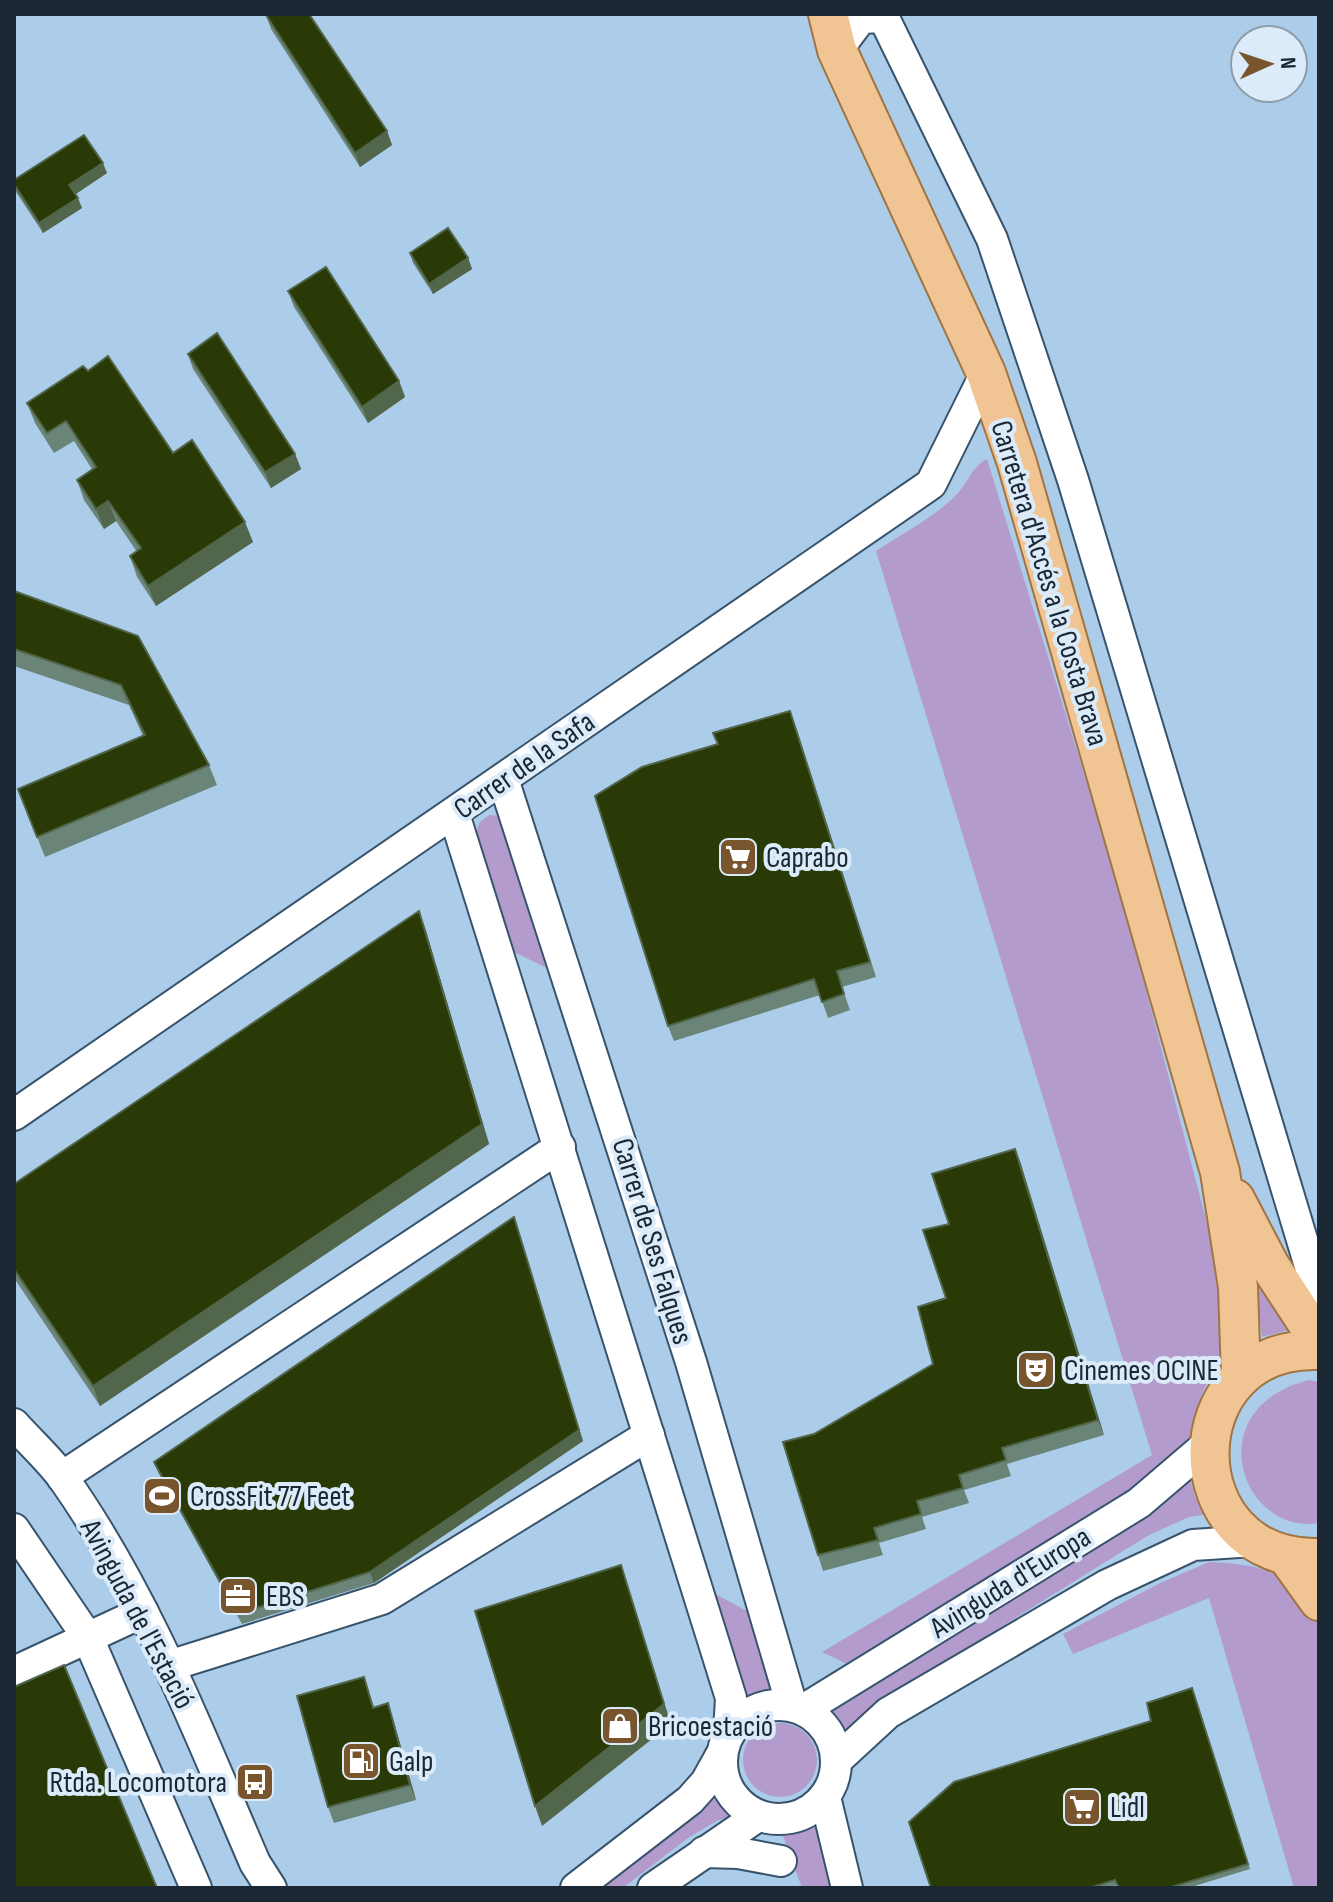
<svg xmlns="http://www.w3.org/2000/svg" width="1333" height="1902" font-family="'Sofia Sans Condensed',sans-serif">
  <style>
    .green { fill: #b39ccd }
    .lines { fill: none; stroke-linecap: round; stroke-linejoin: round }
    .minor-casing { stroke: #38546d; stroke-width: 34 }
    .major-casing { stroke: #a07443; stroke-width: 42 }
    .minor { stroke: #fff; stroke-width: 30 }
    .major { stroke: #f1c493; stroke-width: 38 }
    .wall { fill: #6b8478 }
    .shaded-wall { fill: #51664a }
    .building { fill: #2a3a06; stroke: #51664a; stroke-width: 2 }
    .labels { text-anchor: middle; stroke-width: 8; stroke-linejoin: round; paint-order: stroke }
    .street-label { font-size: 30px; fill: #1b2833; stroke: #dbebfa }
    .poi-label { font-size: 30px; fill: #1b2833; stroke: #dbebfa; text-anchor: start }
  </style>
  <rect width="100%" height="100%" fill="#accdea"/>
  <!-- green -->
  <g class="green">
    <path d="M987 459 1119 887 1226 1296 1225 1341 1201 1397 1190 1448 1175 1464 849 1665 822 1652 1152 1455 876 551C903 533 937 516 959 492 970 479 971 468 987 459Z"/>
    <polygon points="489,815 501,816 555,972 514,952 475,834 480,822"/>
    <polygon points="1261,1275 1296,1328 1262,1337 1254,1278"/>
    <path d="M1309 1380 1319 1382V1523C1241 1536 1197 1408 1309 1380Z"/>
    <polygon points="1188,1471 1195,1497 1207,1514 1189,1517 1149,1535 881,1701 844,1733 826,1708"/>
    <path d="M1209 1562C1261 1564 1295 1572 1319 1621V1888H1294L1209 1598 1073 1654 1063 1634 1160 1583Z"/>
    <polygon points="712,1592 756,1616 780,1698 744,1709"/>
    <circle cx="780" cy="1760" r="37"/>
    <polygon points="717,1781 737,1814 717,1821 688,1838 623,1888 591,1888"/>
    <polygon points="824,1821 839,1888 802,1888 782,1833 803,1831"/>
  </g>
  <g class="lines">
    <!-- minor casing -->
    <g class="minor-casing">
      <g id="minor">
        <polyline points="882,14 992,239 1073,480 1319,1296"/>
        <polyline points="837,50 861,18 884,17"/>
        <polyline points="503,779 691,1362 792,1706"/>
        <polyline points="454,814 717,1653 731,1698 729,1732"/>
        <polyline points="14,1115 931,484 986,373"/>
        <path d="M14 1424C30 1442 49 1459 63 1478 147 1597 198 1731 255 1863L271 1888"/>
        <polyline points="62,1477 560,1147"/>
        <polyline points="14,1529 88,1638 196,1888"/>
        <polyline points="172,1665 382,1599 649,1435"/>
        <polyline points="14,1672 143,1612"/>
        <circle cx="779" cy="1762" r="57"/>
        <polyline points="803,1710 1139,1503 1208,1444"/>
        <polyline points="837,1760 888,1713 1107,1585 1193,1545 1254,1541"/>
        <polyline points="825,1797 847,1888"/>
        <polyline points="704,1852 738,1853 781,1861"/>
        <polyline points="576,1888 690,1800 706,1782 721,1755"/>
        <polyline points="653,1888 758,1816"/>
      </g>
    </g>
    <!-- major casing -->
    <g class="major-casing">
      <g id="major">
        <polyline points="828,14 837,50 986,373 1017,463 1220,1172 1238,1287 1241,1377"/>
        <polyline points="1235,1199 1270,1266 1319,1341"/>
        <path d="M1319 1350C1173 1345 1173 1562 1319 1558"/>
        <polyline points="1286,1555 1319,1601"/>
      </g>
    </g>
    <!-- minor -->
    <use href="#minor" class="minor"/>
    <!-- major -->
    <use href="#major" class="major"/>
  </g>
  <!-- wall -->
  <g class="wall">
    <polygon points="266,15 387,131 392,145 360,167 271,29"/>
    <polygon points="107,173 75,194 82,208 43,233 16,192 14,185 14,180"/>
    <polygon points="410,253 468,258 472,269 433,294 413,263"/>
    <polygon points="288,291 399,381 405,397 368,423 294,307"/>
    <polygon points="188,354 295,454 301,469 271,488 193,369"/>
    <polygon points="27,403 173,453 253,542 156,606 137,577 130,556 137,552 116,521 104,529 84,500 77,480 92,469 74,441 54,453 35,423"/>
    <polygon points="14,591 138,636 209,765 217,785 45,857 18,789 143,736 129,705 14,666"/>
    <polygon points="796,727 876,977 842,987 850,1010 828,1018 820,995 674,1041 668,1026"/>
    <polygon points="419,911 426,931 489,1144 100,1406 14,1278 14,1184"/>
    <polygon points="1015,1149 1104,1435 1007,1464 1011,1476 964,1490 969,1503 922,1517 926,1529 879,1543 883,1555 823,1571 818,1555 814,1434 933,1364 946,1298 949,1224"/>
    <polygon points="517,1228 583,1441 374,1583 242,1624 158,1472 154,1462"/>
    <polygon points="364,1677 374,1707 393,1719 416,1800 334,1823 328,1807"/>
    <polygon points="1192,1688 1250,1869 1188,1888 1118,1888 1117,1885 1108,1888 931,1888"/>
  </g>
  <!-- shaded-wall -->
  <g class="shaded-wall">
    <polygon points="387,131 392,145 360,167 355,153"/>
    <polygon points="103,163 107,173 73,196 69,185"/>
    <polygon points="78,198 82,208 43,233 39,223"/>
    <polygon points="468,258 472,269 433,294 429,284"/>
    <polygon points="399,381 405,397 368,423 362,407"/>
    <polygon points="295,454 301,469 271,488 265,472"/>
    <polygon points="108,501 116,521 104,529 96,509"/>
    <polygon points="245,522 253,542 156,606 148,586"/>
    <polygon points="419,911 426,931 489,1144 100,1406 93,1386"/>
    <polygon points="1015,1149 1021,1164 1104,1435 1098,1420"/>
    <polygon points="517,1228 583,1441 374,1583 370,1572"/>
    <polygon points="621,1565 671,1724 542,1826 535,1806"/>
    <polygon points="388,1703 393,1719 416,1800 410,1785"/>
  </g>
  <!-- building -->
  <g class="building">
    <polygon points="267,14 309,14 387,131 355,153 266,15"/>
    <polygon points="84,135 103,163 69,185 78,198 39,223 14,184 14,180"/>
    <polygon points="448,228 468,258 429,284 410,253"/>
    <polygon points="326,267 399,381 362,407 288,291"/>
    <polygon points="217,333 295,454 265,472 188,354"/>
    <polygon points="108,356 173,453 192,440 245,522 148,586 130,556 141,548 108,501 96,509 77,480 96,467 66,421 47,433 27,403 83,366 88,371"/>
    <polygon points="14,591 138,636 209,765 37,837 18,789 145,735 121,685 14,649"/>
    <polygon points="790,711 870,962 837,971 844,994 822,1002 814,979 668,1026 595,796 642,767 718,744 713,733"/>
    <polygon points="419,911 482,1124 93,1386 14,1269 14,1184"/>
    <polygon points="1015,1149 1098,1420 1002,1448 1006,1460 959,1475 963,1488 917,1501 921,1514 874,1528 878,1540 818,1555 783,1442 814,1434 933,1364 918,1307 946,1298 923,1230 949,1224 932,1174"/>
    <polygon points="514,1217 579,1430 370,1572 238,1614 154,1462"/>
    <polygon points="621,1565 664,1704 535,1806 475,1611"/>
    <polygon points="64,1665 157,1888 14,1888 14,1687"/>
    <polygon points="364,1677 373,1708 388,1703 410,1785 328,1807 297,1696"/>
    <polygon points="1192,1688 1248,1864 1168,1888 1119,1888 1115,1880 1089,1888 931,1888 909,1822 954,1782 1151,1721 1147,1703"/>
  </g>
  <!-- icons -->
  <defs>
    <g id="supermarket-square" transform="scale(2)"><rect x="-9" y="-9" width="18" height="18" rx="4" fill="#79552e" stroke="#dbebfa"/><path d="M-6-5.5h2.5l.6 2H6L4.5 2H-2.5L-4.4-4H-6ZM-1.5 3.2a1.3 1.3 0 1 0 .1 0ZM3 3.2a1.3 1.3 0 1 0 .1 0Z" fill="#fff"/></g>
    <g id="theatre-square" transform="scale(2)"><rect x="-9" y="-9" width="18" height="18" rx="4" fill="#79552e" stroke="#dbebfa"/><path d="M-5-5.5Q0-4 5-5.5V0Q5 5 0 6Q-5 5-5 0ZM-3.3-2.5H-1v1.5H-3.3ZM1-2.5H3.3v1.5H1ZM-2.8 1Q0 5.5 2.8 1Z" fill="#fff"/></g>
    <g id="stadium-square" transform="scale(2)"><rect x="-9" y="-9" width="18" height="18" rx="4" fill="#79552e" stroke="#dbebfa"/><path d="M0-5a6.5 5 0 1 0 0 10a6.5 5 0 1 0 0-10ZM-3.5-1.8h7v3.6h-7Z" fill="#fff"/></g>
    <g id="office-square" transform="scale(2)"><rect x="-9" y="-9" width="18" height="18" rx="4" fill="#79552e" stroke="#dbebfa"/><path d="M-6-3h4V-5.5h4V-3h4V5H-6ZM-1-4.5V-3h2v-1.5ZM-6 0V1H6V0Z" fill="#fff"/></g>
    <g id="shop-square" transform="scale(2)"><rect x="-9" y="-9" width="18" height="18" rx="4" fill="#79552e" stroke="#dbebfa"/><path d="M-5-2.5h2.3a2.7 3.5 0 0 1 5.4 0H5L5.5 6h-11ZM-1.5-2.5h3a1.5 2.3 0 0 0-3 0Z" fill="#fff"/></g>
    <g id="fuel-square" transform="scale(2)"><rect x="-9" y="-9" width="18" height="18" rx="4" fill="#79552e" stroke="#dbebfa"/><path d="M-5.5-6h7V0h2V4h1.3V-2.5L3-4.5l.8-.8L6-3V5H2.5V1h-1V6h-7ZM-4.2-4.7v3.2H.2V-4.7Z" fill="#fff"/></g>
    <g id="bus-square" transform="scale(2)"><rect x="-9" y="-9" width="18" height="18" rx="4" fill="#79552e" stroke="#dbebfa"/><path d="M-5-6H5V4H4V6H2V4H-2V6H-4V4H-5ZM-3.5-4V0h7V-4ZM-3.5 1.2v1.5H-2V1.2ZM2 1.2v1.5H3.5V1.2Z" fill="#fff"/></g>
  </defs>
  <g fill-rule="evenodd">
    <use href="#supermarket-square" x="738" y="857"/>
    <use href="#theatre-square" x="1036" y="1370"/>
    <use href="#stadium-square" x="162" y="1496"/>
    <use href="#office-square" x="238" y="1596"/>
    <use href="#shop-square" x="620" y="1726"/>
    <use href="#fuel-square" x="361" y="1761"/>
    <use href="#bus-square" x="255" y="1782"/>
    <use href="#supermarket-square" x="1082" y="1807"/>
  </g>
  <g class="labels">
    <!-- street labels -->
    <g class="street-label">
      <text transform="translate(1050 583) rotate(73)" y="10">Carretera d'Accés a la Costa Brava</text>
      <text transform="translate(524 765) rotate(-35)" y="10">Carrer de la Safa</text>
      <text transform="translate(653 1241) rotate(73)" y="10">Carrer de Ses Falques</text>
      <text transform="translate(1010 1582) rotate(-32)" y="10">Avinguda d'Europa</text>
      <text transform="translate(138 1614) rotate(62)" y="10">Avinguda de l'Estació</text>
    </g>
    <!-- poi labels -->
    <g class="poi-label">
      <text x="766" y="867">Caprabo</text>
      <text x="1064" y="1380">Cinemes OCINE</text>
      <text x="190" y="1506">CrossFit 77 Feet</text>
      <text x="266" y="1606">EBS</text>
      <text x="648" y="1736">Bricoestació</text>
      <text x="389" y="1771">Galp</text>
      <text x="227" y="1792" text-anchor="end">Rtda. Locomotora</text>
      <text x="1110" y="1817">Lidl</text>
    </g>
  </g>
  <!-- border -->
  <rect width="1333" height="1902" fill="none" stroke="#1b2833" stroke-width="32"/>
  <!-- north arrow -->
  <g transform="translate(1269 64) rotate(87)"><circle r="38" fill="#dbebfa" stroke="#8e9daa" stroke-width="2"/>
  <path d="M0-6L14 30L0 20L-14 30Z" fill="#79552e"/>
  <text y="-12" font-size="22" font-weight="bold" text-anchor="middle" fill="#1b2833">N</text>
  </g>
</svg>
